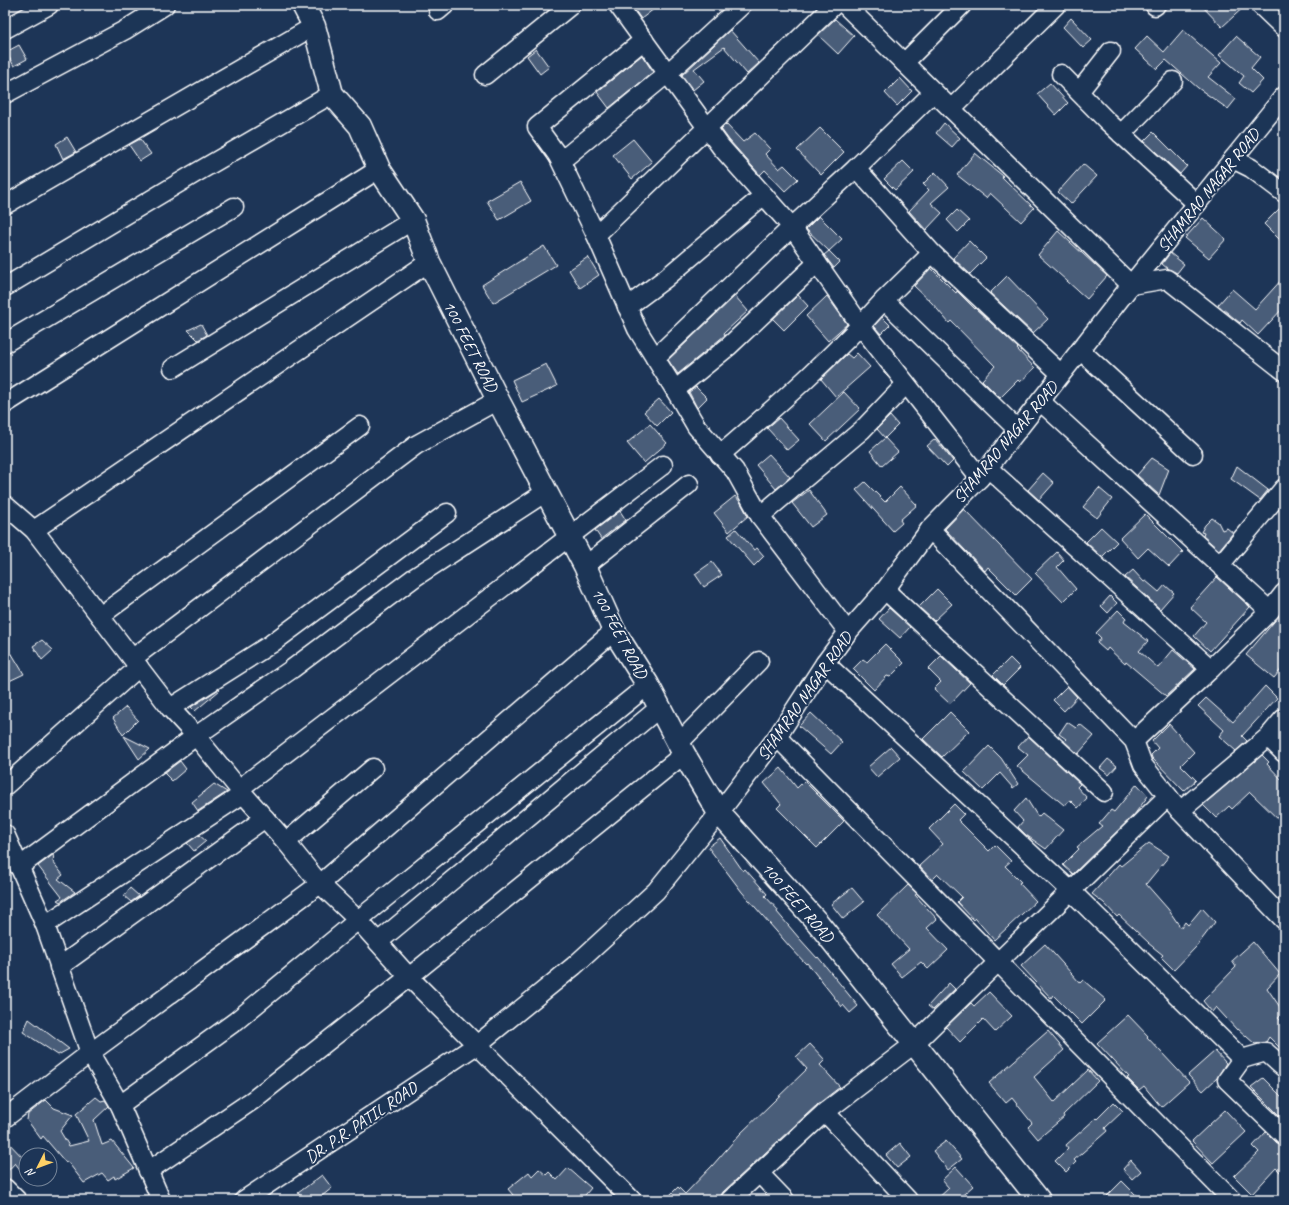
<svg xmlns="http://www.w3.org/2000/svg" width="1289" height="1205" font-family="Caveat,sans-serif">
  <style>
    .building { fill: #4a5d79; stroke: #fff }
    .lines { fill: none; stroke-linecap: round; stroke-linejoin: round }
    .minor-casing { stroke: #fff; stroke-width: 21 }
    .major-casing { stroke: #fff; stroke-width: 25 }
    .minor { stroke: #1d3557; stroke-width: 18 }
    .major { stroke: #1d3557; stroke-width: 22 }
    .labels { text-anchor: middle; stroke-width: 4; stroke-linejoin: round; paint-order: stroke }
    .street-label { font-size: 17px; fill: #fff; stroke: #1d3557 }
  </style>
  <rect width="100%" height="100%" fill="#1d3557"/>
  <filter id="ink" filterUnits="userSpaceOnUse"><feTurbulence type="fractalNoise" baseFrequency=".025" numOctaves="2"/><feDisplacementMap in="SourceGraphic" scale="8" xChannelSelector="R" yChannelSelector="G"/><feConvolveMatrix kernelMatrix="1 2 1 2 8 2 1 2 1" color-interpolation-filters="sRGB"/></filter>
  <g filter="url(#ink)">
    <!-- building -->
    <g class="building">
      <polygon points="633,5 659,5 641,19 632,6"/>
      <polygon points="1201,5 1246,5 1222,27"/>
      <polygon points="1071,18 1092,40 1083,48 1063,27"/>
      <polygon points="835,19 854,36 838,54 818,35"/>
      <polygon points="730,30 759,63 747,74 724,47 694,69 704,81 693,90 682,75"/>
      <polygon points="1183,30 1221,63 1208,77 1236,99 1228,109 1198,88 1166,60 1157,69 1135,49 1147,36 1164,52"/>
      <polygon points="1236,36 1260,57 1251,68 1263,80 1251,93 1239,83 1244,76 1219,55"/>
      <polygon points="19,45 27,59 14,66 6,52"/>
      <polygon points="536,49 549,67 540,74 527,56"/>
      <polygon points="642,55 653,72 609,108 597,92"/>
      <polygon points="900,78 912,91 897,106 885,93"/>
      <polygon points="1050,83 1068,103 1056,115 1037,94"/>
      <polygon points="944,123 960,138 952,147 936,133"/>
      <polygon points="726,124 743,142 755,133 770,149 765,154 779,169 784,165 798,179 785,191 765,170 760,175 729,140 721,129"/>
      <polygon points="820,128 844,152 821,175 797,150"/>
      <polygon points="1153,132 1187,166 1180,174 1144,141"/>
      <polygon points="67,137 76,152 63,159 56,144"/>
      <polygon points="140,139 151,154 140,161 129,145"/>
      <polygon points="633,139 652,162 632,179 613,155"/>
      <polygon points="975,153 1003,176 1002,177 1034,208 1021,222 990,193 986,198 957,175"/>
      <polygon points="903,161 914,172 895,190 884,179"/>
      <polygon points="1083,164 1097,176 1071,204 1058,192"/>
      <polygon points="935,172 949,187 931,203 942,213 926,230 909,211 929,190 923,184"/>
      <polygon points="520,182 531,201 499,220 487,201"/>
      <polygon points="1284,204 1284,244 1264,224"/>
      <polygon points="957,210 969,221 958,232 947,220"/>
      <polygon points="819,216 842,239 829,251 806,229"/>
      <polygon points="1203,218 1226,239 1209,258 1185,238"/>
      <polygon points="1058,231 1107,276 1087,299 1038,255"/>
      <polygon points="969,241 986,258 970,274 953,258"/>
      <polygon points="544,246 556,265 493,303 482,285"/>
      <polygon points="829,251 840,262 834,268 824,255"/>
      <polygon points="1170,253 1184,264 1177,273 1168,269 1162,264"/>
      <polygon points="588,257 599,275 580,288 569,270"/>
      <polygon points="931,268 956,293 957,291 975,309 975,308 1018,348 1017,349 1035,368 1020,382 1018,380 1000,398 982,380 995,366 951,321 949,323 932,303 914,286"/>
      <polygon points="1007,276 1048,319 1033,333 990,293"/>
      <polygon points="1284,277 1284,307 1258,335 1242,320 1240,323 1218,305 1232,289 1255,309"/>
      <polygon points="798,295 808,306 784,330 773,319"/>
      <polygon points="735,296 748,311 724,333 725,335 678,374 668,360"/>
      <polygon points="827,296 847,324 828,341 806,316"/>
      <polygon points="882,317 890,325 881,334 874,326"/>
      <polygon points="201,324 207,335 198,340 188,330"/>
      <polygon points="857,353 870,367 836,397 821,379 847,354 852,358"/>
      <polygon points="546,364 557,386 522,402 512,380"/>
      <polygon points="696,387 707,398 697,408 689,392"/>
      <polygon points="844,392 860,409 826,441 810,424"/>
      <polygon points="659,399 671,412 657,426 644,412"/>
      <polygon points="890,416 898,425 885,438 877,429"/>
      <polygon points="779,418 799,440 787,450 767,428"/>
      <polygon points="650,424 667,443 644,463 627,443"/>
      <polygon points="885,438 898,452 882,466 870,451"/>
      <polygon points="935,439 953,461 947,467 927,446"/>
      <polygon points="769,454 790,477 776,489 756,465"/>
      <polygon points="1152,458 1169,469 1159,495 1137,475"/>
      <polygon points="1237,466 1268,490 1260,500 1231,479"/>
      <polygon points="1043,473 1054,483 1039,500 1028,490"/>
      <polygon points="865,482 885,502 900,487 917,505 900,520 902,523 893,531 856,490"/>
      <polygon points="1099,488 1112,499 1097,518 1083,507"/>
      <polygon points="809,490 827,515 811,527 792,503"/>
      <polygon points="735,496 741,503 748,516 729,532 714,513"/>
      <polygon points="964,509 1032,579 1016,595 988,567 985,571 945,529"/>
      <polygon points="620,511 626,520 601,539 595,530"/>
      <polygon points="1145,514 1183,552 1169,567 1148,548 1138,558 1120,538"/>
      <polygon points="1212,518 1218,522 1222,530 1227,528 1233,533 1219,550 1203,536 1204,533 1201,532 1205,525"/>
      <polygon points="1101,527 1117,542 1102,557 1086,542"/>
      <polygon points="736,529 754,550 757,548 764,556 754,566 728,536"/>
      <polygon points="1057,552 1064,560 1057,567 1076,589 1063,602 1035,573"/>
      <polygon points="712,562 722,575 704,587 695,574"/>
      <polygon points="1133,570 1144,582 1146,581 1159,592 1165,585 1174,593 1160,609 1125,577"/>
      <polygon points="1217,577 1250,607 1210,651 1194,636 1206,622 1190,607"/>
      <polygon points="937,589 952,604 934,621 919,607"/>
      <polygon points="1110,596 1117,603 1108,613 1101,606"/>
      <polygon points="889,608 910,627 900,638 879,619"/>
      <polygon points="1118,610 1126,618 1124,622 1148,641 1139,651 1158,668 1173,650 1195,669 1166,696 1126,662 1125,664 1108,648 1106,651 1097,643 1101,638 1096,633"/>
      <polygon points="1284,610 1284,666 1274,678 1246,655"/>
      <polygon points="42,640 53,650 42,660 33,646"/>
      <polygon points="885,644 904,663 890,677 887,676 874,690 853,669 863,659 867,662"/>
      <polygon points="12,654 24,674 5,683 5,657"/>
      <polygon points="941,656 970,683 950,704 934,689 941,682 928,669"/>
      <polygon points="1010,658 1020,668 1003,685 993,675"/>
      <polygon points="1067,686 1077,697 1064,711 1053,700"/>
      <polygon points="1265,686 1277,698 1242,736 1247,741 1236,751 1219,736 1224,730 1198,706 1206,698 1233,722"/>
      <polygon points="219,689 220,690 195,711 191,707"/>
      <polygon points="126,707 138,720 123,735 113,718"/>
      <polygon points="950,712 969,731 942,757 923,739"/>
      <polygon points="811,713 842,742 831,754 799,726"/>
      <polygon points="1067,722 1076,728 1080,724 1094,736 1078,754 1064,741 1066,739 1059,734"/>
      <polygon points="1169,724 1194,752 1181,765 1196,780 1184,791 1152,758 1151,755 1158,748 1152,741"/>
      <polygon points="124,736 150,749 139,759"/>
      <polygon points="1028,736 1080,784 1077,787 1087,798 1078,808 1070,800 1064,805 1017,766 1028,755 1018,747"/>
      <polygon points="989,746 1001,758 1018,784 1013,788 1000,773 983,790 964,772"/>
      <polygon points="891,747 900,757 877,777 868,767"/>
      <polygon points="1262,755 1269,762 1267,764 1284,782 1284,825 1250,792 1232,809 1229,806 1216,818 1203,805"/>
      <polygon points="1108,759 1117,766 1109,775 1100,768"/>
      <polygon points="180,761 186,769 172,781 164,773"/>
      <polygon points="781,768 797,788 804,781 844,821 817,848 777,808 781,804 764,783"/>
      <polygon points="214,784 227,792 198,811 192,802"/>
      <polygon points="1137,784 1148,796 1134,815 1073,874 1063,865 1079,849 1077,847 1102,826 1099,824 1111,810 1114,812"/>
      <polygon points="1026,798 1038,817 1042,813 1063,830 1046,849 1026,835 1018,827 1023,821 1014,811"/>
      <polygon points="954,804 964,814 958,820 989,851 995,845 1011,861 1005,866 1021,882 1019,883 1036,901 994,940 975,918 974,920 957,902 962,897 938,874 932,880 919,866 943,844 929,829"/>
      <polygon points="199,835 206,841 194,851 187,843"/>
      <polygon points="720,838 743,871 745,869 767,894 765,896 778,910 777,912 799,938 817,958 818,957 858,1006 850,1013 843,1005 842,1007 807,963 806,964 790,947 742,892 708,847"/>
      <polygon points="1149,843 1169,856 1146,884 1168,909 1181,928 1185,922 1188,925 1202,908 1215,922 1196,947 1174,970 1161,957 1163,955 1148,943 1149,943 1119,915 1117,917 1104,903 1092,894 1119,864 1121,866"/>
      <polygon points="54,854 53,862 63,875 58,879 75,892 60,902 57,900 62,897 38,866"/>
      <polygon points="908,885 917,894 915,895 937,919 927,928 948,950 928,969 921,962 902,977 891,964 909,949 877,915"/>
      <polygon points="130,888 139,896 131,902 124,896"/>
      <polygon points="852,888 864,902 843,919 831,904"/>
      <polygon points="1253,942 1280,974 1267,988 1284,1013 1278,1018 1284,1024 1284,1052 1269,1037 1266,1042 1255,1044 1238,1029 1237,1030 1216,1007 1212,1012 1203,1001 1236,967 1232,961"/>
      <polygon points="1045,944 1080,983 1083,980 1106,1000 1082,1024 1053,995 1051,998 1021,966"/>
      <polygon points="949,983 955,989 933,1010 928,1006"/>
      <polygon points="989,992 1012,1016 995,1032 983,1019 960,1042 946,1027 971,1003 974,1006"/>
      <polygon points="1128,1015 1148,1036 1147,1037 1189,1082 1161,1107 1144,1086 1139,1090 1127,1078 1129,1077 1097,1043"/>
      <polygon points="29,1019 69,1049 58,1055 23,1032"/>
      <polygon points="1048,1031 1064,1050 1034,1077 1054,1102 1088,1070 1098,1081 1063,1115 1064,1117 1038,1139 1028,1127 1032,1123 1012,1098 1006,1103 989,1083"/>
      <polygon points="810,1044 825,1060 820,1065 840,1087 818,1104 723,1192 720,1197 720,1200 665,1200 678,1187 685,1194 712,1166 740,1134 807,1069 796,1057"/>
      <polygon points="1215,1051 1226,1063 1217,1078 1203,1091 1188,1075"/>
      <polygon points="1263,1078 1284,1099 1284,1120 1251,1087"/>
      <polygon points="96,1097 101,1101 105,1100 109,1106 94,1120 102,1145 112,1141 134,1168 115,1179 114,1176 108,1180 102,1173 84,1183 67,1161 66,1163 43,1136 41,1139 27,1120 28,1114 46,1100 54,1108 73,1115 60,1131 69,1146 89,1141 76,1114"/>
      <polygon points="1114,1102 1123,1111 1105,1128 1107,1131 1074,1160 1076,1162 1066,1172 1055,1161 1068,1148 1066,1145 1096,1118 1097,1119"/>
      <polygon points="1225,1110 1246,1132 1213,1163 1192,1141"/>
      <polygon points="1266,1132 1277,1143 1284,1145 1284,1176 1276,1168 1252,1194 1234,1176 1259,1152 1253,1146"/>
      <polygon points="5,1139 26,1161 26,1177 15,1163 5,1174"/>
      <polygon points="946,1141 962,1159 948,1170 933,1151"/>
      <polygon points="900,1143 911,1157 897,1168 886,1155"/>
      <polygon points="1131,1160 1141,1171 1132,1179 1123,1169"/>
      <polygon points="956,1167 973,1186 957,1200 936,1200 949,1188 942,1180"/>
      <polygon points="568,1168 591,1188 581,1200 517,1200 508,1189 529,1172 532,1176 539,1169 546,1175 549,1172 557,1180"/>
      <polygon points="322,1175 332,1188 317,1200 304,1200 298,1193"/>
      <polygon points="1122,1181 1136,1195 1131,1200 1103,1200"/>
    </g>
    <g class="lines">
      <!-- minor casing -->
      <g class="minor-casing">
        <g id="minor">
          <polyline points="618,5 721,147 792,227 861,326 980,478"/>
          <polyline points="845,5 1131,285 1167,279 1284,371"/>
          <polyline points="1260,5 1284,28"/>
          <polyline points="1155,6 1156,5"/>
          <polyline points="438,11 445,5"/>
          <polyline points="5,29 49,5"/>
          <polyline points="644,40 537,127 558,156 567,156 668,73 742,5"/>
          <polyline points="904,63 962,5"/>
          <polyline points="1061,74 1107,121 1197,204"/>
          <polyline points="485,75 571,5"/>
          <polyline points="1079,92 1111,51"/>
          <polyline points="5,94 125,30 165,5"/>
          <polyline points="951,109 1056,5"/>
          <polyline points="1121,134 1173,81"/>
          <polyline points="558,156 596,235 637,329 675,390 696,426 735,471 760,516 848,632"/>
          <polyline points="1233,159 1251,168 1284,193"/>
          <polyline points="856,168 932,253 1061,374"/>
          <polyline points="5,205 314,26"/>
          <polyline points="596,235 834,5"/>
          <polyline points="5,287 194,174 332,94"/>
          <polyline points="884,300 932,253"/>
          <polyline points="627,307 666,278 764,195"/>
          <polyline points="5,343 234,207"/>
          <polyline points="1080,350 1193,454"/>
          <polyline points="655,358 792,227 856,168 934,92"/>
          <polyline points="173,368 413,220"/>
          <polyline points="675,390 729,346 817,263"/>
          <polyline points="1040,401 1270,611 1211,669 1134,741"/>
          <polyline points="5,404 379,169"/>
          <path d="M720 455C777 406 834 356 884 300L1018 430"/>
          <polyline points="988,468 1211,669"/>
          <polyline points="5,505 34,530 170,708 196,736 239,789 286,842 320,884 358,920 409,977 632,1200"/>
          <polyline points="760,516 862,430 906,384"/>
          <polyline points="930,529 1134,741 1143,765 1180,811 1284,920"/>
          <polyline points="34,530 429,262"/>
          <polyline points="1220,565 1284,488"/>
          <polyline points="585,566 689,484"/>
          <polyline points="885,590 1104,792"/>
          <polyline points="1270,611 1284,593"/>
          <polyline points="100,616 360,426"/>
          <polyline points="133,658 416,445 498,400"/>
          <polyline points="825,663 1071,891 1242,1059 1227,1080 1284,1135"/>
          <polyline points="170,708 271,644 447,513"/>
          <polyline points="777,737 1232,1200"/>
          <polyline points="1268,737 1284,718"/>
          <polyline points="678,744 759,661"/>
          <polyline points="5,786 139,667"/>
          <polyline points="239,789 663,465"/>
          <polyline points="1180,811 1268,737 1284,753"/>
          <polyline points="5,834 45,925 90,1053 120,1105 161,1200"/>
          <polyline points="286,842 373,768"/>
          <polyline points="19,867 196,736 292,669 415,577 546,492"/>
          <polyline points="45,925 243,794"/>
          <polyline points="378,942 659,708"/>
          <polyline points="59,967 265,818"/>
          <polyline points="1242,1059 1266,1052 1284,1068"/>
          <polyline points="120,1105 236,1021 358,920 648,685"/>
          <polyline points="825,1112 908,1200"/>
          <polyline points="5,1118 90,1053 320,884 614,631"/>
          <polyline points="148,1171 253,1100 409,977 684,754"/>
          <polyline points="759,1173 785,1200"/>
          <polyline points="5,1188 17,1200"/>
          <polyline points="244,1200 478,1044 574,966 656,891 719,813 777,737 825,663 848,632 885,590 930,529 980,478 1131,285 1284,96"/>
          <polyline points="730,1200 825,1112 914,1044 1168,796"/>
        </g>
      </g>
      <!-- major casing -->
      <g class="major-casing">
        <polyline id="major" points="303,5 314,26 332,94 360,126 379,169 413,220 429,262 498,400 585,566 614,631 648,685 684,754 719,813 818,923 1039,1200"/>
      </g>
      <!-- minor -->
      <use href="#minor" class="minor"/>
      <!-- major -->
      <use href="#major" class="major"/>
    </g>
  </g>
  <g class="labels">
    <!-- street labels -->
    <g class="street-label">
      <text transform="translate(1208 190) rotate(-51)" y="6">SHAMRAO NAGAR ROAD</text>
      <text transform="translate(471 346) rotate(63)" y="6">100 FEET ROAD</text>
      <text transform="translate(1005 442) rotate(-50)" y="6">SHAMRAO NAGAR ROAD</text>
      <text transform="translate(620 633) rotate(62)" y="6">100 FEET ROAD</text>
      <text transform="translate(804 696) rotate(-55)" y="6">SHAMRAO NAGAR ROAD</text>
      <text transform="translate(798 902) rotate(49)" y="6">100 FEET ROAD</text>
      <text transform="translate(361 1122) rotate(-34)" y="6">DR. P.R. PATIL ROAD</text>
    </g>
  </g>
  <!-- margin -->
  <rect width="1289" height="1205" fill="none" stroke="#1d3557" stroke-width="20"/>
  <rect x="10" y="10" width="1269" height="1185" fill="none" stroke="#fff" stroke-width="1.5" filter="url(#ink)"/>
  <!-- north arrow -->
  <g transform="translate(38 1167) rotate(228)"><circle r="19" fill="#1d3557" stroke="#77869a"/>
  <path d="M0-3L7 15L0 10L-7 15Z" fill="#ffd166"/>
  <text y="-6" font-size="11" font-weight="bold" text-anchor="middle" fill="#ffffff">N</text>
  </g>
</svg>
